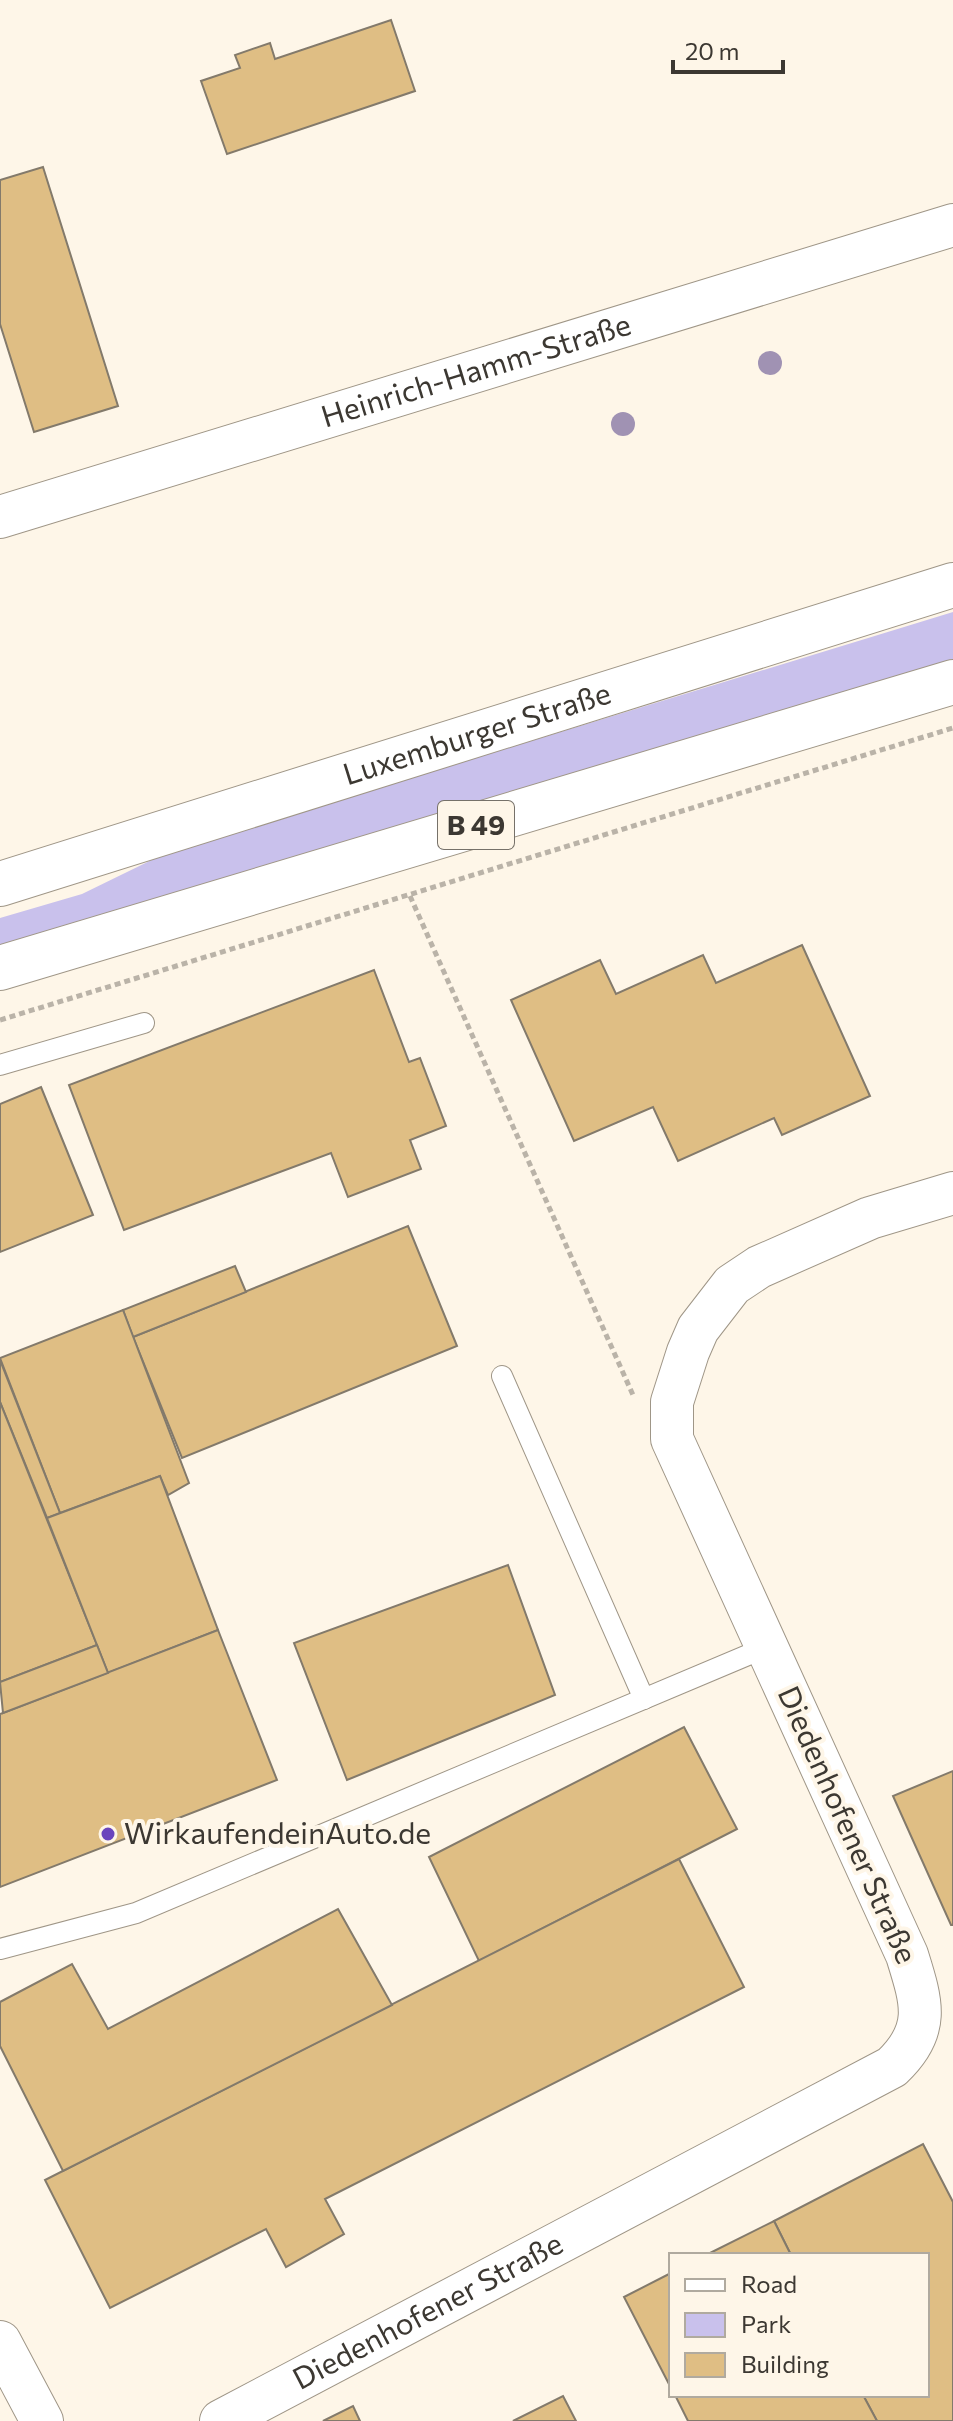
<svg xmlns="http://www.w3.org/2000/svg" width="953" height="2421" font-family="Commissioner,sans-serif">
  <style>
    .green { fill: #c9c1ec }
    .building { fill: #dfbe84; stroke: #837a6b; stroke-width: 2 }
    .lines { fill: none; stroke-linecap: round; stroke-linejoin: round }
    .lane-casing { stroke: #9f9687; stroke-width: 22 }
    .street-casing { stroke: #9f9687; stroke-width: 44 }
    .primary-casing { stroke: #9f9687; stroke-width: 46 }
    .path { stroke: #bab3a8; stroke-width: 5; stroke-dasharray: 6 4; stroke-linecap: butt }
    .lane { stroke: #fff; stroke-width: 20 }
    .street { stroke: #fff; stroke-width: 42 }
    .primary { stroke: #fff; stroke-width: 44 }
    .tree { fill: #a092b3 }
    .poi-dot { fill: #6b45bd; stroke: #fef6e8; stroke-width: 3 }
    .labels { text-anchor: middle; stroke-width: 8; stroke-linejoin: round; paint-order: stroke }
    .shield { fill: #fef6e8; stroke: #767169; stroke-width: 2 }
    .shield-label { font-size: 28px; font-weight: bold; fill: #3c3832 }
    .street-label { font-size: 30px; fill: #3c3832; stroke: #fef6e8 }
    .poi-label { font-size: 30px; fill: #3c3832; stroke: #fef6e8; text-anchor: start }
  </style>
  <rect width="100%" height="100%" fill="#fef6e8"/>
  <!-- green -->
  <polygon class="green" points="953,612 953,659 0,948 0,918 82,894 168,852"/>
  <!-- building -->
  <g class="building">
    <polygon points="391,20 415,91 227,154 201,81 240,68 235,55 270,43 275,59"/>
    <polygon points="43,167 118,406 34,432 0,324 0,180"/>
    <polygon points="802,945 870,1096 782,1135 774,1118 678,1161 653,1107 574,1141 511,1000 600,960 616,994 703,955 716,983"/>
    <polygon points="374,970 409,1062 420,1058 446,1126 410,1140 421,1169 348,1197 331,1153 124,1230 69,1085"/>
    <polygon points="41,1087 93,1215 0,1252 0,1104"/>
    <polygon points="408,1226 457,1346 182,1458 133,1337"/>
    <polygon points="235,1266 246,1292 133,1337 123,1310"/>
    <polygon points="123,1310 189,1483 168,1495 160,1476 60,1513 0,1358"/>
    <polygon points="0,1360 60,1513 47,1518 0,1402"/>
    <polygon points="0,1402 97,1645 0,1682"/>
    <polygon points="160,1476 218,1630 108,1673 47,1518"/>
    <polygon points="508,1565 555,1695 347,1780 294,1643"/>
    <polygon points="218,1630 277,1780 0,1887 0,1714"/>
    <polygon points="97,1645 108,1673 3,1713 0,1682"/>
    <polygon points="684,1727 737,1829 479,1961 429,1857"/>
    <polygon points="953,1771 953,1925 951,1925 893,1796"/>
    <polygon points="679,1859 744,1987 325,2199 344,2234 286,2267 266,2229 110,2308 45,2180"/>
    <polygon points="338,1909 392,2005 63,2171 0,2046 0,2002 72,1964 108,2029"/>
    <polygon points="923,2144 953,2202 953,2421 877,2421 863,2395 927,2395 927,2255 791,2255 774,2221"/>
    <polygon points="774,2221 791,2255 706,2255"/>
    <polygon points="671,2273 671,2388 624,2297"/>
    <polygon points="675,2395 863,2395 877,2421 688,2421"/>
    <polygon points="563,2396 576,2421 513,2421"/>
    <polygon points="353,2406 360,2421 323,2421"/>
  </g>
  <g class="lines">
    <!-- lane casing -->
    <g class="lane-casing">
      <g id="lane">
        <polyline points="0,1065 144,1023"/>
        <polyline points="502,1376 644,1699"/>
        <polyline points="0,1949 136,1913 767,1647"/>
      </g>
    </g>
    <!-- street casing -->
    <g class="street-casing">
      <g id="street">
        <path id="s1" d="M0 517 953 225"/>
        <polyline points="0,2342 42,2421"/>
        <path id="s2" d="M221 2421 892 2067C931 2030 922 2003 907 1955L672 1439V1402L688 1352 698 1329 732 1285 759 1267 870 1218 953 1193"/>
      </g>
    </g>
    <!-- primary casing -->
    <g class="primary-casing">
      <g id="primary">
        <path id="s3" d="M0 884 953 585"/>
        <polyline points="0,968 953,682"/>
      </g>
    </g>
    <!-- path -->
    <g class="path">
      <polyline points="410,896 633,1395"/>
      <polyline points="0,1020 953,728"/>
    </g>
    <!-- lane -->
    <use href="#lane" class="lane"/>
    <!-- street -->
    <use href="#street" class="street"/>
    <!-- primary -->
    <use href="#primary" class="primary"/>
  </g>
  <!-- trees -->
  <g class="tree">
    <circle cx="770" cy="363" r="12"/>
    <circle cx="623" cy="424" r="12"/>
  </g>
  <!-- markers -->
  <circle class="poi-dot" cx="108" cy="1834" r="8"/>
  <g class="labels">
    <!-- shield labels -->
    <rect class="shield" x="438" y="801" width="76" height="48" rx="6"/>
    <g class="shield-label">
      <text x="476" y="835">B 49</text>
    </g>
    <!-- street labels -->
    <g class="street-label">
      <text dy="10" stroke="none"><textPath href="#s1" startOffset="498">Heinrich-Hamm-Straße</textPath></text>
      <text dy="10" stroke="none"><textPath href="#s3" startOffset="500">Luxemburger Straße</textPath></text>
      <text transform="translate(847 1825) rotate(66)" y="10">Diedenhofener Straße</text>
      <text dy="10" stroke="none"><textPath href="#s2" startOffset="234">Diedenhofener Straße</textPath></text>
    </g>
    <!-- poi labels -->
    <g class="poi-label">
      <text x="124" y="1844">WirkaufendeinAuto.de</text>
    </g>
  </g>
  <!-- legend -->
  <rect x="669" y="2253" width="260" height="144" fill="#fef6e8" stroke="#b0aa9f" stroke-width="2"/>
  <rect x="685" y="2279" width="40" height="12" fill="#ffffff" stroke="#b0aa9f" stroke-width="2"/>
  <text x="741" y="2293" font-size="24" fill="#3c3832">Road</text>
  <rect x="685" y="2313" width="40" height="24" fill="#c9c1ec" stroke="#b0aa9f" stroke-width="2"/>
  <text x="741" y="2333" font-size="24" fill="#3c3832">Park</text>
  <rect x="685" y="2353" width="40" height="24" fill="#dfbe84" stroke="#b0aa9f" stroke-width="2"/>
  <text x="741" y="2373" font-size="24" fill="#3c3832">Building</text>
  <!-- scale -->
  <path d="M673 60v12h110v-12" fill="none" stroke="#3c3832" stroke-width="4"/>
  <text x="685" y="60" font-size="24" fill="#3c3832" stroke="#fef6e8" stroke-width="6" paint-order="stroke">20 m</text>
</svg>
